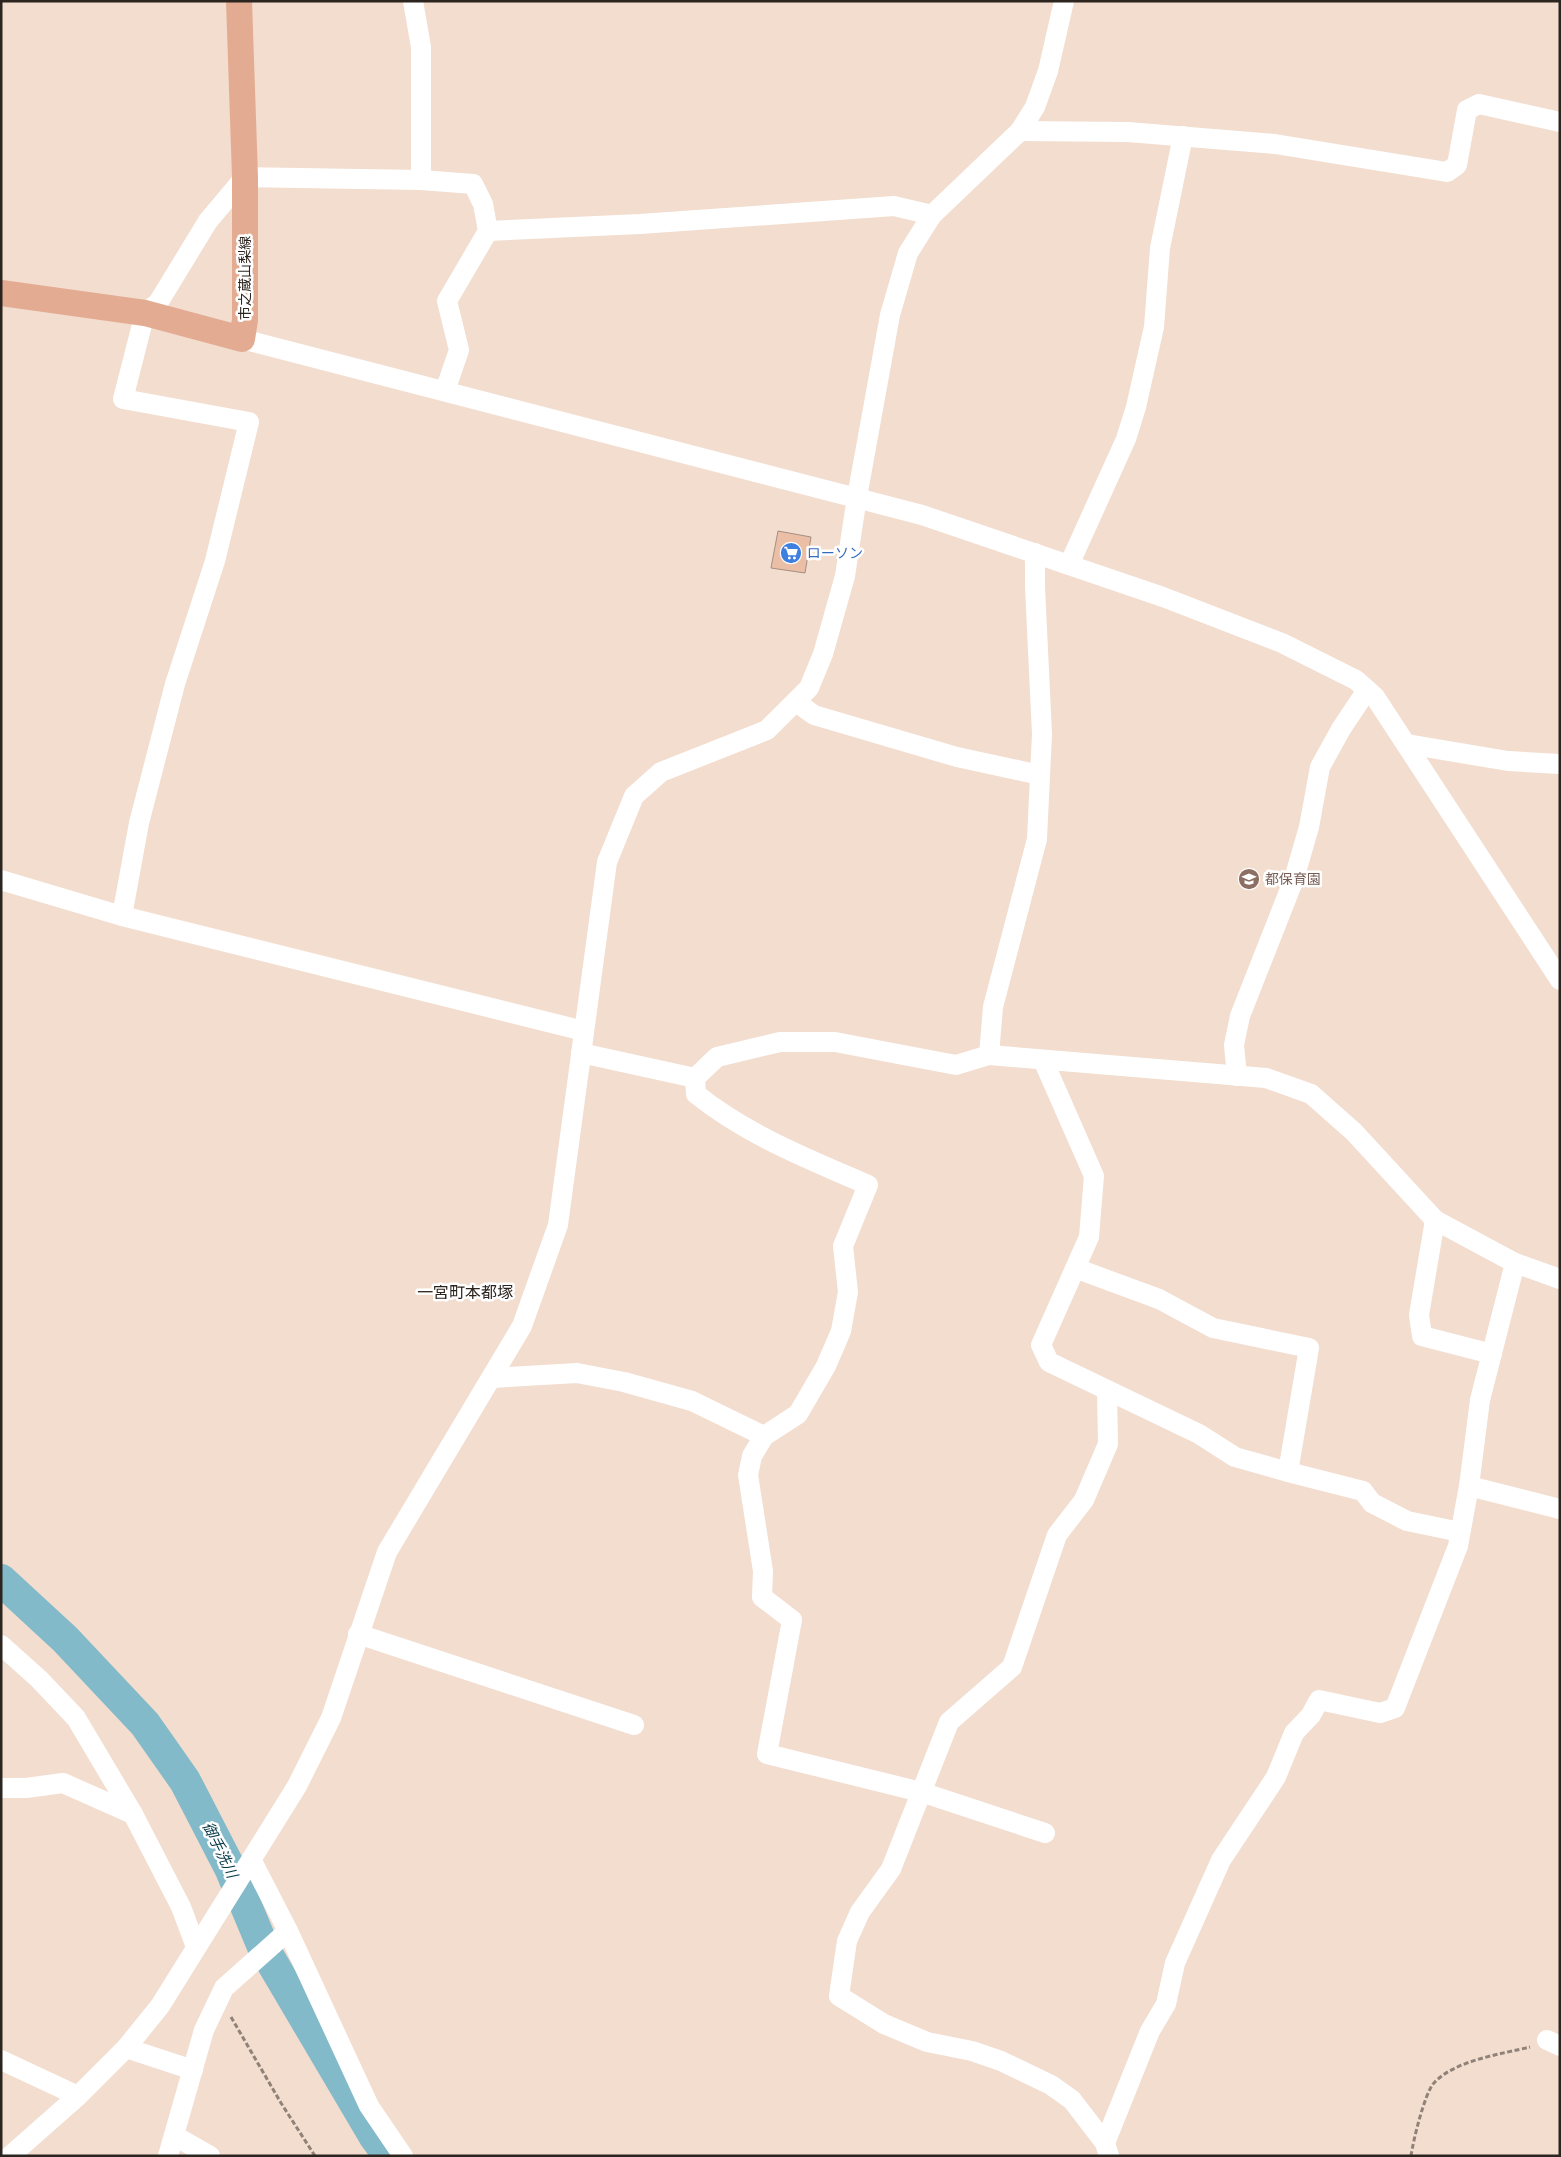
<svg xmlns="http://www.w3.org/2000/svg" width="1561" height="2157" font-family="Ubuntu,'Noto Sans JP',sans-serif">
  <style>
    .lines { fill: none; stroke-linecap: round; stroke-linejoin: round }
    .river { stroke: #82baca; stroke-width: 32 }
    .building { fill: #ebbfa5; stroke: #a48f84 }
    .path { stroke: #918279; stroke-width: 3; stroke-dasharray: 5 2.5; stroke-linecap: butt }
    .minor { stroke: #fff; stroke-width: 20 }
    .major { stroke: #e3ac92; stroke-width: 26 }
    .labels { text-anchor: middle; stroke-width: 5; stroke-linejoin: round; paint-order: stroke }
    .street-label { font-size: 14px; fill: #2c241f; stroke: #fff }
    .shop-label { font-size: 14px; fill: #366cbe; stroke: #fff; text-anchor: start }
    .education-label { font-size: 14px; fill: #785e54; stroke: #fff; text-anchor: start }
    .water-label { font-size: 15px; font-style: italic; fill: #043946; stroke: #fff }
    .quarter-label { font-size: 16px; fill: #2c241f; stroke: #fff }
  </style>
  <rect width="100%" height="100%" fill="#f2ddcf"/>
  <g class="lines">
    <!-- river -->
    <polyline class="river" points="1,1580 65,1639 145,1724 185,1781 231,1870 264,1949 375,2137 389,2156"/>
  </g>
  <!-- building -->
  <polygon class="building" points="778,531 811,537 805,573 771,568"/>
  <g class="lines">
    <!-- path -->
    <g class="path">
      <polyline points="231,2017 281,2103 315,2156"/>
      <path d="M1411 2156C1413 2141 1425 2092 1434 2083 1455 2060 1502 2054 1530 2047"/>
    </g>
    <!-- minor -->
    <g class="minor">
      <polyline points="413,1 421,47 421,180"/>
      <polyline points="1020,131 1128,132 1275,144 1447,172 1457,165 1467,110 1479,104 1560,122"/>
      <polyline points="488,231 640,224 894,206 932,215"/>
      <polyline points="242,339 922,515 1163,597 1282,643 1356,680 1375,697 1560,980"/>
      <polyline points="1069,565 1126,439 1136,407 1154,327 1160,248 1183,136"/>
      <polyline points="796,702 814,715 957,757 1040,775"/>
      <polyline points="1407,744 1508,761 1560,764"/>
      <polyline points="1,880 122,916 584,1031"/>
      <polyline points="122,916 139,823 175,684 215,561 249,422 123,399 145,313 158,303 208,221 245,177 421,180 473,184 483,204 488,231 447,301 459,350 445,391"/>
      <polyline points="581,1053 695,1078"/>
      <polyline points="989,1055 993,1007 1037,839 1042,734 1035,587 1035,553"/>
      <polyline points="1043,1060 1094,1176 1089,1237 1041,1345 1049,1362 1199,1434 1235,1457 1288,1472 1309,1348 1213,1328 1159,1299 1075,1268"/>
      <polyline points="1237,1076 1234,1045 1240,1016 1294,879 1309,827 1320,767 1341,729 1367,690"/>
      <path d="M695 1078 696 1094C747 1135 808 1159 868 1185L843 1246 848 1292 841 1331 826 1366 798 1414 764 1436 752 1456 748 1475 763 1571 762 1597 792 1620 767 1754 921 1792 1045 1833"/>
      <polyline points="695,1078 717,1057 780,1042 835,1042 956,1065 989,1055 1266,1078 1311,1094 1354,1132 1435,1220 1515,1263 1560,1279"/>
      <polyline points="1435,1220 1419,1315 1422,1336 1492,1354"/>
      <polyline points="492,1378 577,1373 624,1382 692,1401 764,1436"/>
      <polyline points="1288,1472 1363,1491 1372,1503 1407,1521 1460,1532"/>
      <polyline points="1469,1486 1560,1509"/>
      <polyline points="358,1634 634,1725"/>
      <polyline points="1,1645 39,1679 76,1718 133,1814 181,1907 196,1947"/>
      <polyline points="1,1788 26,1788 63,1783 133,1814"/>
      <polyline points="252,1861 288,1931 369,2106 403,2156"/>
      <polyline points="1547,2040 1560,2046"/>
      <polyline points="126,2048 193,2070"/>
      <polyline points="1,2060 78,2096"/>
      <polyline points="175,2136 210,2156"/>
      <polyline points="1105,2143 1072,2100 1051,2085 1001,2061 972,2051 927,2042 884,2024 839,1996 847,1941 860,1912 891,1869 949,1722 1012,1667 1057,1535 1084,1500 1108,1444 1107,1390"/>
      <polyline points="10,2156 78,2096 126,2048 160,2006 297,1786 331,1718 387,1552 522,1326 558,1225 607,862 634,796 661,772 767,730 809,688 823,654 845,576 857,497 890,315 908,253 932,215 1020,131 1035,107 1048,71 1064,1"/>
      <polyline points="168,2156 204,2030 224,1988 288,1931"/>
      <polyline points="1109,2156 1105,2143 1150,2031 1166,2004 1175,1963 1221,1860 1276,1777 1294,1733 1311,1715 1319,1700 1380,1713 1395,1708 1458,1546 1469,1486 1480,1400 1515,1263"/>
    </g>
    <!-- major -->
    <polyline class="major" points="1,293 145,313 242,339 245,320 245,177 239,1"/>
  </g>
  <!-- icons -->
  <defs>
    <g id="supermarket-disc" transform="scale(1.125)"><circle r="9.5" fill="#3f7fe0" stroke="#fff"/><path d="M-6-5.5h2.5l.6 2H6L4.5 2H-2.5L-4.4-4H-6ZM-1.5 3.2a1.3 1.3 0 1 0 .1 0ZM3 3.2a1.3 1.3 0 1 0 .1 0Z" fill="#fff"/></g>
    <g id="school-disc" transform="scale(1.125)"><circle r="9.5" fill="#8d6e63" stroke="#fff"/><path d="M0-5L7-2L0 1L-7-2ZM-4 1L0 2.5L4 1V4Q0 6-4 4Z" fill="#fff"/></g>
  </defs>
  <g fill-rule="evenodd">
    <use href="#supermarket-disc" x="791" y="553"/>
    <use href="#school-disc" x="1249" y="879"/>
  </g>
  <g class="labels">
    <!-- street labels -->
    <g class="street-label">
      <text transform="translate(245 278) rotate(-90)" y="5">市之蔵山梨線</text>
    </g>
    <!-- shop labels -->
    <g class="shop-label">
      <text x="807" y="558">ローソン</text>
    </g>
    <!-- education labels -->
    <g class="education-label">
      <text x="1265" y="884">都保育園</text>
    </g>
    <!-- water labels -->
    <g class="water-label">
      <text transform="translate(220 1850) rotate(64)" y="5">御手洗川</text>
    </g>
    <!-- quarter labels -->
    <g class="quarter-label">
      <text x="465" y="1298">一宮町本都塚</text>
    </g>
  </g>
  <!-- border -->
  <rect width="1561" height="2157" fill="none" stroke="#2c241f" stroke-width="5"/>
</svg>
